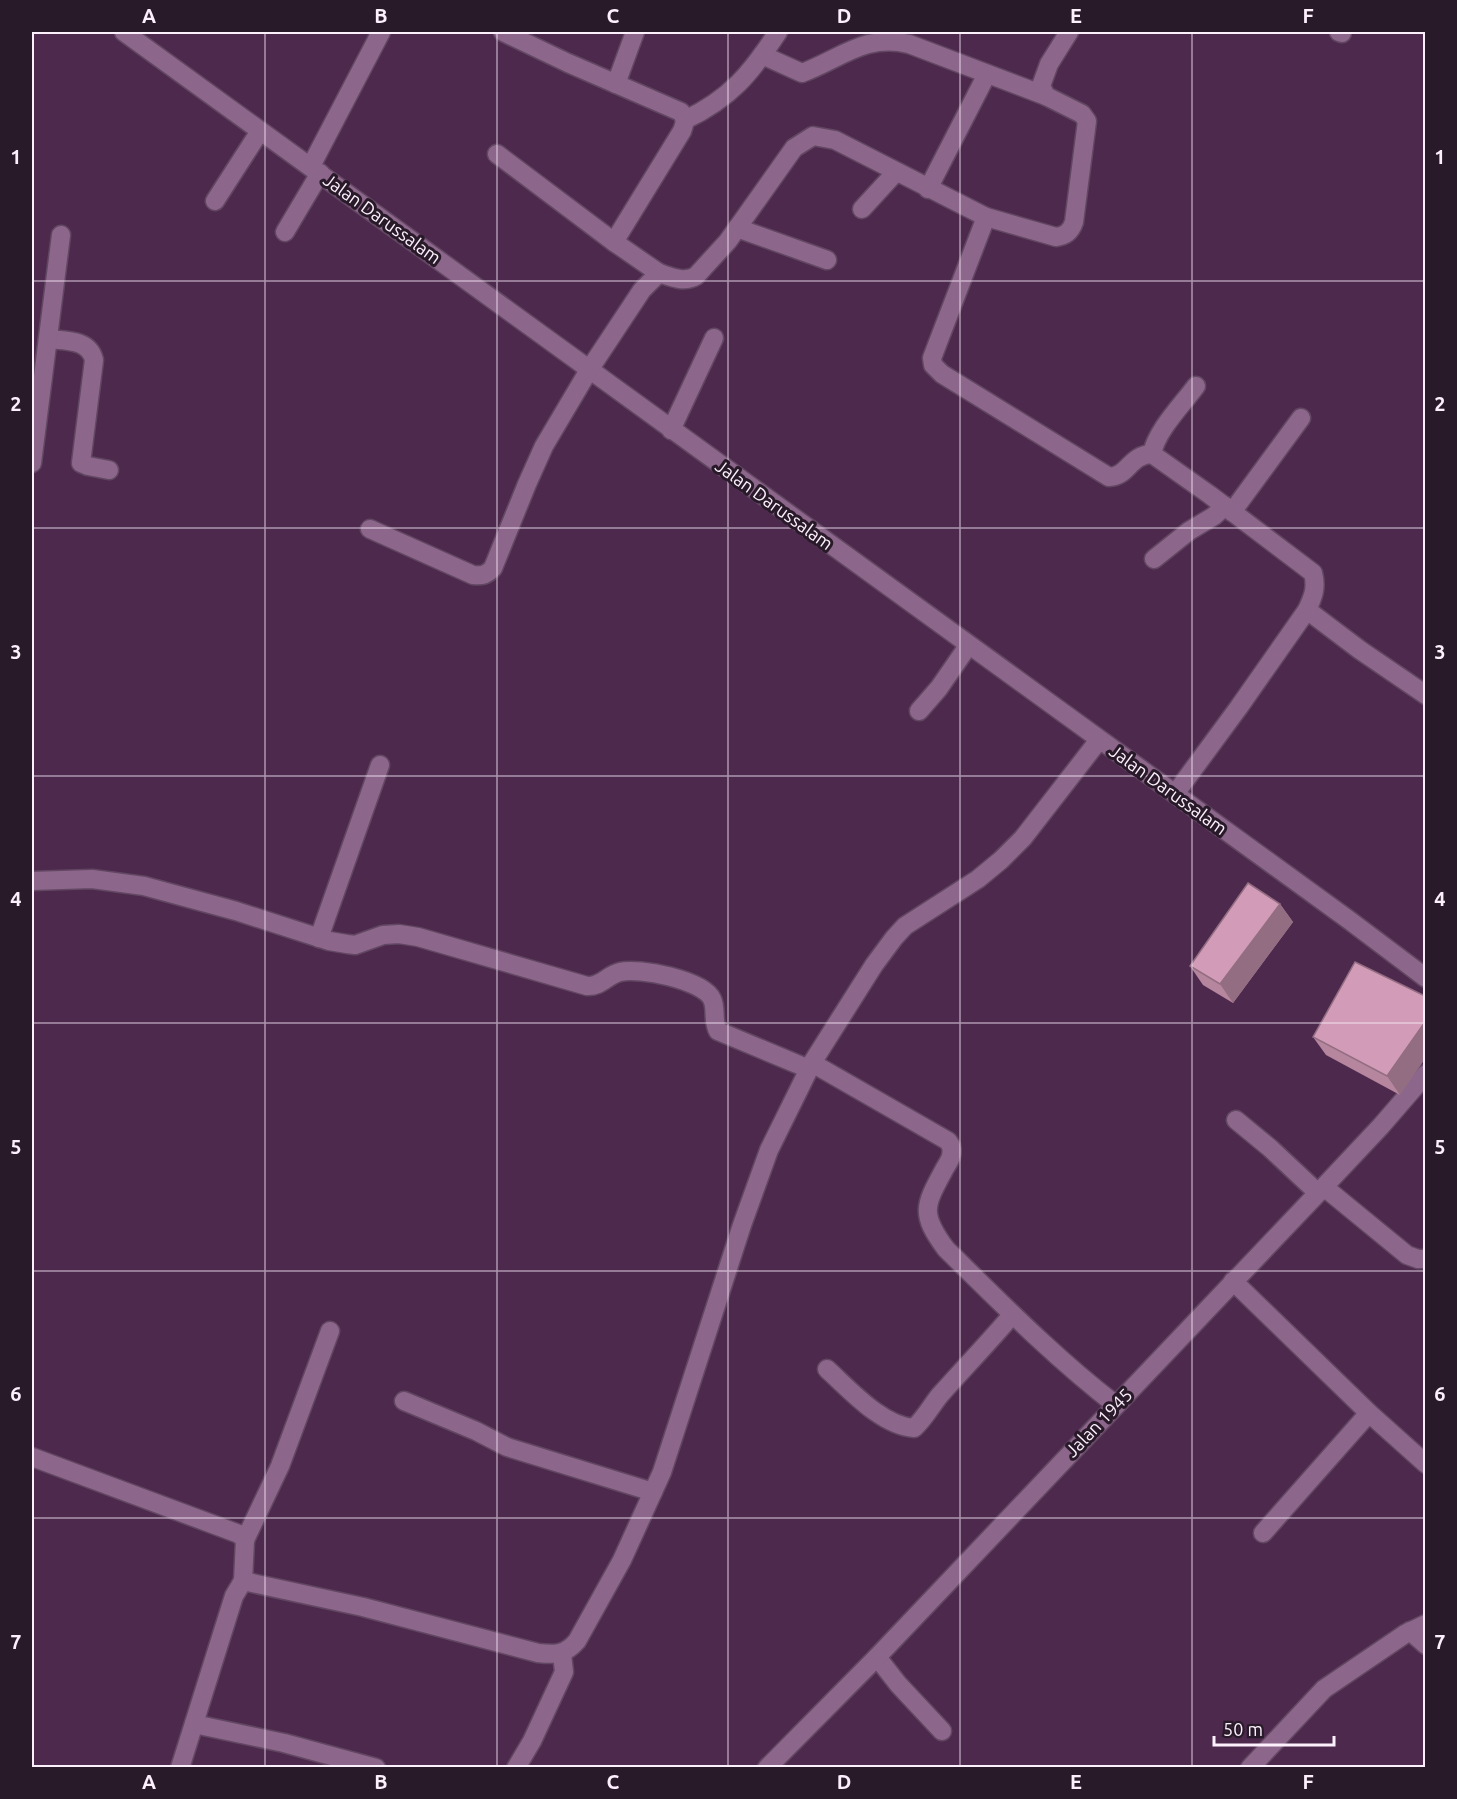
<svg xmlns="http://www.w3.org/2000/svg" width="1457" height="1799" font-family="Ubuntu,sans-serif">
  <style>
    .lines { fill: none; stroke-linecap: round; stroke-linejoin: round }
    .minor-casing { stroke: #624763; stroke-width: 21 }
    .minor { stroke: #8d668c; stroke-width: 18 }
    .wall { fill: #b5869e }
    .shaded-wall { fill: #936d81 }
    .building { fill: #d29cb8; stroke: #936d81; stroke-width: 1.5 }
    .grid { fill: none; stroke: #fdf0fd; stroke-width: 1.5; stroke-opacity: 0.55 }
    .labels { text-anchor: middle; stroke-width: 6; stroke-linejoin: round; paint-order: stroke }
    .street-label { font-size: 18px; fill: #fdf0fd; stroke: #291a29 }
    .neatline { fill: none; stroke: #fdf0fd; stroke-width: 2 }
    .grid-label { font-size: 20px; text-anchor: middle; font-weight: bold; fill: #fdf0fd }
  </style>
  <rect width="100%" height="100%" fill="#4d2a4d"/>
  <g class="lines">
    <!-- minor casing -->
    <g class="minor-casing">
      <g id="minor">
        <polyline points="124,32 1349,920 1426,978"/>
        <path d="M503 32 568 63 681 112C686 120 685 123 682 131L614 242"/>
        <polyline points="1339,32 1342,33"/>
        <path d="M762 55 802 73C840 59 866 33 909 44L1046 96"/>
        <polyline points="616,84 635,32"/>
        <path d="M685 120C731 98 751 73 778 32"/>
        <polyline points="497,154 614,242 659,273"/>
        <polyline points="311,166 381,32"/>
        <polyline points="928,189 987,74"/>
        <polyline points="215,201 260,131"/>
        <polyline points="862,209 896,172"/>
        <path d="M986 217 1056 237C1066 236 1071 231 1074 222L1087 121 1082 114 1046 96 1041 86 1049 64 1069 32"/>
        <polyline points="737,228 827,260"/>
        <polyline points="285,232 320,173"/>
        <path d="M48 339C66 341 89 339 94 360L81 463 88 466 109 470"/>
        <polyline points="671,430 714,338"/>
        <path d="M1152 454C1156 431 1182 405 1196 386"/>
        <polyline points="32,463 61,235"/>
        <polyline points="1232,512 1301,418"/>
        <path d="M370 529 473 575C483 576 486 575 493 568L527 484 544 446 589 370 642 290 659 273C671 277 684 283 696 276L728 241 794 148 813 136 835 140 986 217 932 358 933 365 942 374 1109 477C1129 476 1129 455 1152 454L1210 495 1313 573C1317 588 1313 597 1307 610"/>
        <polyline points="1154,559 1189,531 1214,516 1225,506"/>
        <polyline points="919,711 939,688 968,646"/>
        <polyline points="1175,794 1239,707 1307,610 1360,650 1426,695"/>
        <path d="M32 881 92 879 144 886 236 911 329 941 347 944 355 945 383 935 399 934 418 937 587 986C601 987 607 975 620 972 639 967 703 980 712 999 717 1009 712 1021 718 1031L809 1069"/>
        <polyline points="319,938 380,765"/>
        <path d="M812 1063 948 1141 951 1146C953 1155 950 1160 945 1168 925 1205 919 1213 946 1249 1001 1303 1055 1358 1116 1405"/>
        <polyline points="1236,1120 1270,1148 1318,1193"/>
        <polyline points="1324,1187 1407,1255 1418,1259 1426,1259"/>
        <polyline points="1233,1281 1369,1413 1426,1464"/>
        <path d="M827 1369C850 1390 882 1426 914 1428 925 1418 931 1406 940 1395 964 1368 989 1342 1012 1315"/>
        <polyline points="404,1401 476,1431 507,1447 653,1492"/>
        <polyline points="32,1457 239,1534 245,1540 243,1581"/>
        <polyline points="1263,1533 1369,1413"/>
        <polyline points="245,1540 280,1466 330,1331"/>
        <polyline points="1410,1631 1426,1645"/>
        <polyline points="877,1657 898,1684 942,1731"/>
        <polyline points="194,1724 284,1743 376,1768"/>
        <path d="M180 1768 234 1596 243 1581 363 1607 538 1653C555 1655 565 1655 577 1641L622 1560 662 1472 742 1225 769 1150 812 1063 874 965 894 938 905 926 978 879 1001 860 1023 838 1099 740"/>
        <polyline points="516,1768 532,1741 564,1672 562,1654"/>
        <polyline points="767,1768 877,1657 1318,1193 1381,1126 1426,1074"/>
        <polyline points="1250,1768 1324,1689 1405,1634 1426,1624"/>
      </g>
    </g>
    <!-- minor -->
    <use href="#minor" class="minor"/>
  </g>
  <!-- wall -->
  <g class="wall">
    <polygon points="1280,904 1293,922 1233,1003 1203,985 1190,966"/>
    <polygon points="1355,962 1400,1095 1326,1055 1313,1037"/>
  </g>
  <!-- shaded-wall -->
  <g class="shaded-wall">
    <polygon points="1280,904 1293,922 1233,1003 1220,984"/>
    <polygon points="1425,1022 1425,1059 1400,1095 1387,1076"/>
  </g>
  <!-- building -->
  <g class="building">
    <polygon points="1248,883 1280,904 1220,984 1190,966"/>
    <polygon points="1355,962 1425,996 1425,1022 1387,1076 1313,1037"/>
  </g>
  <!-- grid -->
  <path class="grid" d="M265 32V1768M497 32V1768M728 32V1768M960 32V1768M1192 32V1768M32 281H1426M32 528H1426M32 776H1426M32 1023H1426M32 1271H1426M32 1518H1426"/>
  <g class="labels">
    <!-- street labels -->
    <g class="street-label">
      <text transform="translate(382 219) rotate(36)" y="6">Jalan Darussalam</text>
      <text transform="translate(774 505) rotate(36)" y="6">Jalan Darussalam</text>
      <text transform="translate(1168 790) rotate(36)" y="6">Jalan Darussalam</text>
      <text transform="translate(1099 1423) rotate(-46)" y="6">Jalan 1945</text>
    </g>
  </g>
  <!-- border -->
  <rect width="1457" height="1799" fill="none" stroke="#291a29" stroke-width="66"/>
  <!-- scale -->
  <path d="M1214 1736v9h120v-9" fill="none" stroke="#fdf0fd" stroke-width="3"/>
  <text x="1223" y="1736" font-size="18" fill="#fdf0fd" stroke="#291a29" stroke-width="4.5" paint-order="stroke">50 m</text>
  <rect x="33" y="33" width="1391" height="1733" class="neatline"/>
  <g class="grid-label">
    <text x="149" y="23">A</text>
    <text x="381" y="23">B</text>
    <text x="613" y="23">C</text>
    <text x="844" y="23">D</text>
    <text x="1076" y="23">E</text>
    <text x="1308" y="23">F</text>
    <text x="16" y="164">1</text>
    <text x="1440" y="164">1</text>
    <text x="16" y="411">2</text>
    <text x="1440" y="411">2</text>
    <text x="16" y="659">3</text>
    <text x="1440" y="659">3</text>
    <text x="16" y="906">4</text>
    <text x="1440" y="906">4</text>
    <text x="16" y="1154">5</text>
    <text x="1440" y="1154">5</text>
    <text x="16" y="1401">6</text>
    <text x="1440" y="1401">6</text>
    <text x="16" y="1649">7</text>
    <text x="1440" y="1649">7</text>
    <text x="149" y="1789">A</text>
    <text x="381" y="1789">B</text>
    <text x="613" y="1789">C</text>
    <text x="844" y="1789">D</text>
    <text x="1076" y="1789">E</text>
    <text x="1308" y="1789">F</text>
  </g>
</svg>
